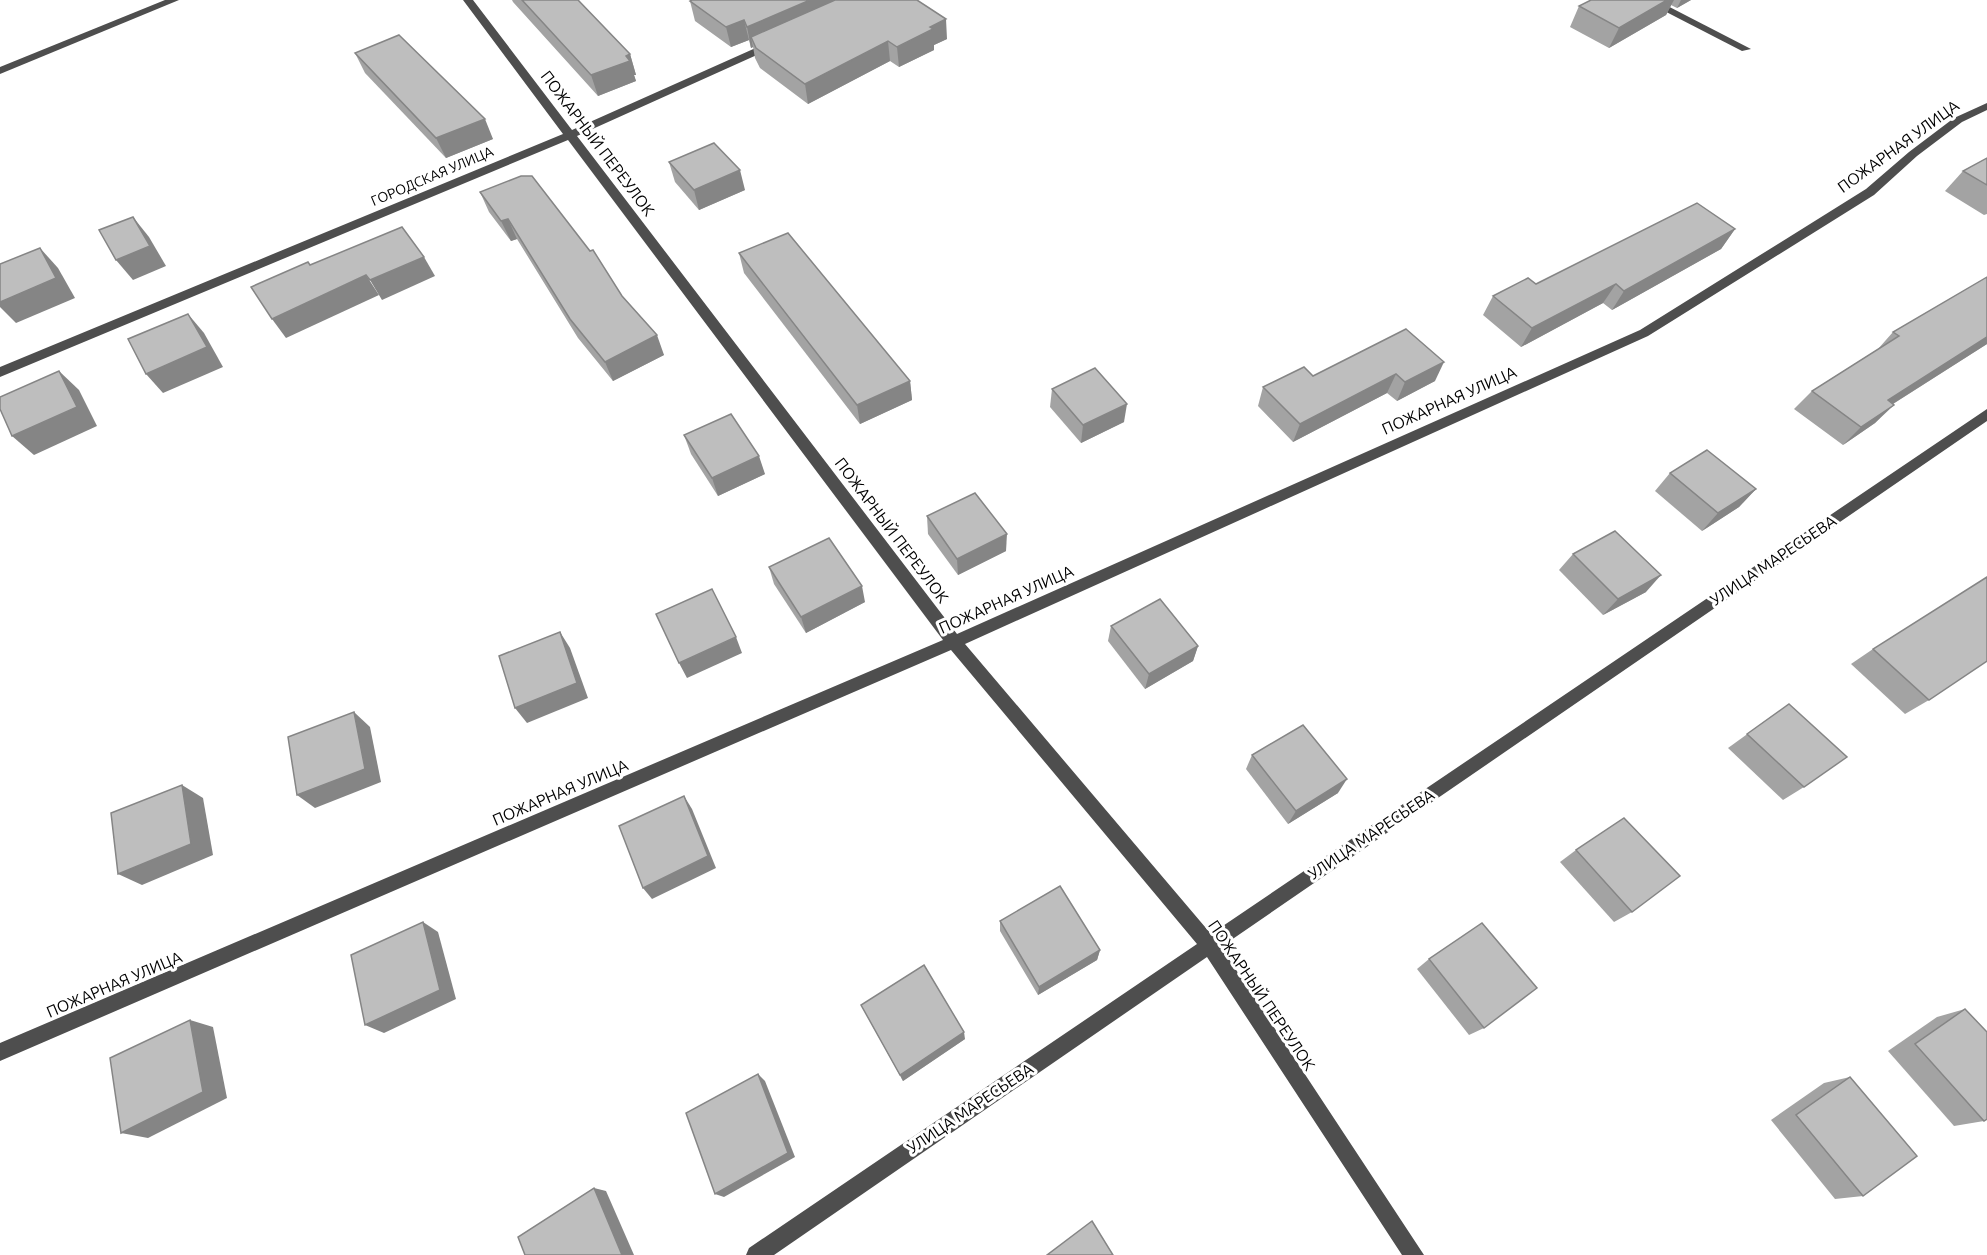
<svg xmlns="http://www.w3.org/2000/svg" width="1987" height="1255" font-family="Ubuntu,sans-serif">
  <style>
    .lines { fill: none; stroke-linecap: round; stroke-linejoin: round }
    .minor { fill: #4e4e4e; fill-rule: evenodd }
    .wall { fill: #a3a3a3 }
    .shaded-wall { fill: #858585 }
    .building { fill: #bebebe; stroke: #858585; stroke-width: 1.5 }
    .labels { text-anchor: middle; stroke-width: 6; stroke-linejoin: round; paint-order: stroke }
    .far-street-label { font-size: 14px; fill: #000; stroke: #fff }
    .street-label { font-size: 16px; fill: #000; stroke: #fff }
  </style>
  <rect width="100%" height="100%" fill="#fff"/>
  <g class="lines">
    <!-- minor -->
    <g class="minor">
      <polygon points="165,0 179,0 0,74 0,67"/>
      <polygon points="463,0 473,0 572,130 769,42 777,42 777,46 577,136 957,634 1640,330 1866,189 1909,152 1954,118 1987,103 1987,110 1962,122 1917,156 1874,195 1648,336 965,644 1211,934 1987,409 1987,421 1221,947 1424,1255 1402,1255 1207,957 774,1255 746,1255 749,1248 1197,944 951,650 0,1061 0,1043 943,640 568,140 0,377 0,367 563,134"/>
      <polygon points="1643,0 1656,0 1751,49 1742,51"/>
    </g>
  </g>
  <!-- wall -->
  <g class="wall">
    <polygon points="512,0 578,0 630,54 636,75 634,75 636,81 598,96 513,2"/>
    <polygon points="1591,0 1691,0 1677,8 1671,5 1666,15 1609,48 1570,27 1579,6"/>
    <polygon points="690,1 947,39 934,45 934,50 899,67 890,61 808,104 760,68 755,58 753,47 751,48 749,40 731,47 695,21"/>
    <polygon points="355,53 493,139 446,158 365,73"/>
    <polygon points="1987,158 1987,214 1984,215 1945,191 1963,171"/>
    <polygon points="669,162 745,190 699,210 675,182"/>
    <polygon points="480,192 622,296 664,355 613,381 578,338 517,239 511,241 489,212"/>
    <polygon points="1735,229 1721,249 1612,310 1603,303 1521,347 1483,315 1493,296"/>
    <polygon points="739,253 910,381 912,400 860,424 744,273"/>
    <polygon points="1406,329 1435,381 1397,401 1387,393 1293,442 1258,406 1263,387 1313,376"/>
    <polygon points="1893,332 1987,344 1893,404 1875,423 1843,445 1794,409 1812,391 1878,349"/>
    <polygon points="1052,389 1124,422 1081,443 1050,407"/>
    <polygon points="684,435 765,474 718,496 691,454"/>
    <polygon points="1670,473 1756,489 1739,507 1702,531 1655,491"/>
    <polygon points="927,516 1006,551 958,575 928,534"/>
    <polygon points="1573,554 1646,592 1603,615 1559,570"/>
    <polygon points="769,567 865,602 806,633 774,584"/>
    <polygon points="1111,626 1198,646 1193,661 1145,689 1108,641"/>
    <polygon points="1873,649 1929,700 1905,714 1851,664"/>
    <polygon points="1789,704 1804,787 1783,800 1728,748"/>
    <polygon points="1252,755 1338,793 1288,824 1246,769"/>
    <polygon points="1576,850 1632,912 1614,922 1560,862"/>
    <polygon points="1000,921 1100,950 1097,960 1038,995 1000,931"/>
    <polygon points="1429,959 1484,1028 1469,1035 1417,969"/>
    <polygon points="861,1005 965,1039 903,1081"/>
    <polygon points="1965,1009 1984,1121 1954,1126 1888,1051 1937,1017"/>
    <polygon points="1850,1077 1863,1196 1835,1199 1771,1120 1824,1083"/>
  </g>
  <!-- shaded-wall -->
  <g class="shaded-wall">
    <polygon points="810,0 858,0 751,37 753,47 751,48 747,27"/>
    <polygon points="1667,0 1674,0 1666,15 1609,48 1619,28"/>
    <polygon points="1681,0 1691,0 1677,8"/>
    <polygon points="946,19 947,39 934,45 934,50 899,67 897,47 930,27"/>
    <polygon points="744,20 749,40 731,47 726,27"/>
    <polygon points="888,41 890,61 808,104 805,84"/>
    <polygon points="630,54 636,75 634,75 636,81 598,96 591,75"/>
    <polygon points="485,119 493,139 446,158 436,138"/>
    <polygon points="740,170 745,190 699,210 694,190"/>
    <polygon points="133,217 149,237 166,266 133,280 116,260"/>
    <polygon points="508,219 517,239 511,241 501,221"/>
    <polygon points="1735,229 1721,249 1612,310 1624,291"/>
    <polygon points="40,248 58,268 75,298 16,323 0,307 0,302"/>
    <polygon points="424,257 435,276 382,300 370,280"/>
    <polygon points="366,275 379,295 286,338 272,319"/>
    <polygon points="1616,284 1603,303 1521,347 1532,328"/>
    <polygon points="188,314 204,333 223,367 163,393 146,374"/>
    <polygon points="657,335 664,355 613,381 605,362"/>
    <polygon points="1987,337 1987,344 1869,419 1888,400"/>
    <polygon points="1444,362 1435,381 1397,401 1405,382"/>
    <polygon points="59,371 79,390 97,426 34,455 12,436"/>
    <polygon points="1396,374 1387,393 1293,442 1300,424"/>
    <polygon points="910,381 912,400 860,424 857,405"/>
    <polygon points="1127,404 1124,422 1081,443 1083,425"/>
    <polygon points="1894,405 1875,423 1843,445 1861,427"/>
    <polygon points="759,456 765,474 718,496 712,478"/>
    <polygon points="1756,489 1739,507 1702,531 1718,513"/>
    <polygon points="1007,534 1006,551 958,575 957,559"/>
    <polygon points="1661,575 1646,592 1603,615 1618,599"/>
    <polygon points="862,586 865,602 806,633 801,617"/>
    <polygon points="560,632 570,648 588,698 527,723 515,708"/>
    <polygon points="736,637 742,653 687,678 679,663"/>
    <polygon points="1198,646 1193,661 1145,689 1149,674"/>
    <polygon points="354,712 370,727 381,782 315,808 297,795"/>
    <polygon points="1347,779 1338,793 1288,824 1296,811"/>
    <polygon points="182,785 203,798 213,855 142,885 118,874"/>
    <polygon points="684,796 692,809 716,868 652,899 643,888"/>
    <polygon points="423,922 438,932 456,999 384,1033 365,1025"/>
    <polygon points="1100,950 1097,960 1038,995 1039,987"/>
    <polygon points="190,1020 213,1027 227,1098 148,1138 121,1133"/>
    <polygon points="964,1032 965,1039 903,1081 900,1075"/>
    <polygon points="758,1074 765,1081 795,1157 724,1197 715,1194"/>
    <polygon points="594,1188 606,1191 634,1255 622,1255"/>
  </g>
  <!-- building -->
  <g class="building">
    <polygon points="522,0 578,0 630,54 626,56 630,61 591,75"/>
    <polygon points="692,0 810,0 747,27 744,20 726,27 690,1"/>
    <polygon points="835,0 917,0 946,19 930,27 933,29 897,47 888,41 805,84 756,48 751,37"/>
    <polygon points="1591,0 1667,0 1619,28 1579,6"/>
    <polygon points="399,35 485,119 436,138 355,53"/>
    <polygon points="714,143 740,170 694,190 669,162"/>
    <polygon points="1987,158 1987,185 1963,171"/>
    <polygon points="521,176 532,176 590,251 593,250 622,296 657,335 605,362 570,319 508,219 501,221 480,192"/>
    <polygon points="1697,203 1735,229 1624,291 1616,284 1532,328 1493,296 1528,278 1536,284"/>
    <polygon points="133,217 150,246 116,260 99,230"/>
    <polygon points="402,227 424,257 370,280 366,275 272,319 251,287 308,262 310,265"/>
    <polygon points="788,233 910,381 857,405 739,253"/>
    <polygon points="40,248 56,278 0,302 0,264"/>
    <polygon points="1987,277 1987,337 1888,400 1894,405 1861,427 1812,391 1899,336 1893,332"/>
    <polygon points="188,314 207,347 146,374 128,339"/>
    <polygon points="1406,329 1444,362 1405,382 1396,374 1300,424 1263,387 1304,367 1313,376"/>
    <polygon points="1095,368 1127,404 1083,425 1052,389"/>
    <polygon points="59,371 77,407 12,436 0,409 0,397"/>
    <polygon points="731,414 759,456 712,478 684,435"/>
    <polygon points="1707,450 1756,489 1718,513 1670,473"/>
    <polygon points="975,493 1007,534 957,559 927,516"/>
    <polygon points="1615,531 1661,575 1618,599 1573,554"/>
    <polygon points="829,538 862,586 801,617 769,567"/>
    <polygon points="1987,577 1987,661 1929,700 1873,649"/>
    <polygon points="712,589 736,637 679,663 656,614"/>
    <polygon points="1160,599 1198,646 1149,674 1111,626"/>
    <polygon points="560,632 577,683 515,708 499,656"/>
    <polygon points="1789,704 1847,757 1804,787 1747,734"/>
    <polygon points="354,712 365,769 297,795 288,737"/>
    <polygon points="1303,725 1347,779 1296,811 1252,755"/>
    <polygon points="182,785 191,844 118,874 111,813"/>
    <polygon points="684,796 708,856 643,888 619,826"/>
    <polygon points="1624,818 1680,876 1632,912 1576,850"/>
    <polygon points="1060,886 1100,950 1039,987 1000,921"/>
    <polygon points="423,922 440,990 365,1025 351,955"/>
    <polygon points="1482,923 1537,988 1484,1028 1429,959"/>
    <polygon points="924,965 964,1032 900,1075 861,1005"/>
    <polygon points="1965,1009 1987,1032 1987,1119 1984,1121 1915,1044"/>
    <polygon points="190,1020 203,1092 121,1133 110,1058"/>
    <polygon points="758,1074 788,1153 715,1194 686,1113"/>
    <polygon points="1850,1077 1917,1156 1863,1196 1796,1115"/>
    <polygon points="594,1188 622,1255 525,1255 518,1237"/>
    <polygon points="1092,1221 1113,1255 1047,1255"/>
  </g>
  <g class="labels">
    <!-- far-street labels -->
    <g class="far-street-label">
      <text transform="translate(432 176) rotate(-23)" y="5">ГОРОДСКАЯ УЛИЦА</text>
    </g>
    <!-- street labels -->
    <g class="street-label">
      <text transform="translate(598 143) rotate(53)" y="6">ПОЖАРНЫЙ ПЕРЕУЛОК</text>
      <text transform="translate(1898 146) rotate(-36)" y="6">ПОЖАРНАЯ УЛИЦА</text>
      <text transform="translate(1449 400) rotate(-24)" y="6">ПОЖАРНАЯ УЛИЦА</text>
      <text transform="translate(892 530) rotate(53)" y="6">ПОЖАРНЫЙ ПЕРЕУЛОК</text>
      <text transform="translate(1773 560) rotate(-34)" y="6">УЛИЦА МАРЕСЬЕВА</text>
      <text transform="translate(1006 599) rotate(-24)" y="6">ПОЖАРНАЯ УЛИЦА</text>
      <text transform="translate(560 792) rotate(-23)" y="6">ПОЖАРНАЯ УЛИЦА</text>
      <text transform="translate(1371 834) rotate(-34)" y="6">УЛИЦА МАРЕСЬЕВА</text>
      <text transform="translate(114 984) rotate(-23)" y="6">ПОЖАРНАЯ УЛИЦА</text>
      <text transform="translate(1262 995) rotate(56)" y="6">ПОЖАРНЫЙ ПЕРЕУЛОК</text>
      <text transform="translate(970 1108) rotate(-34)" y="6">УЛИЦА МАРЕСЬЕВА</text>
    </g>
  </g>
</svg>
